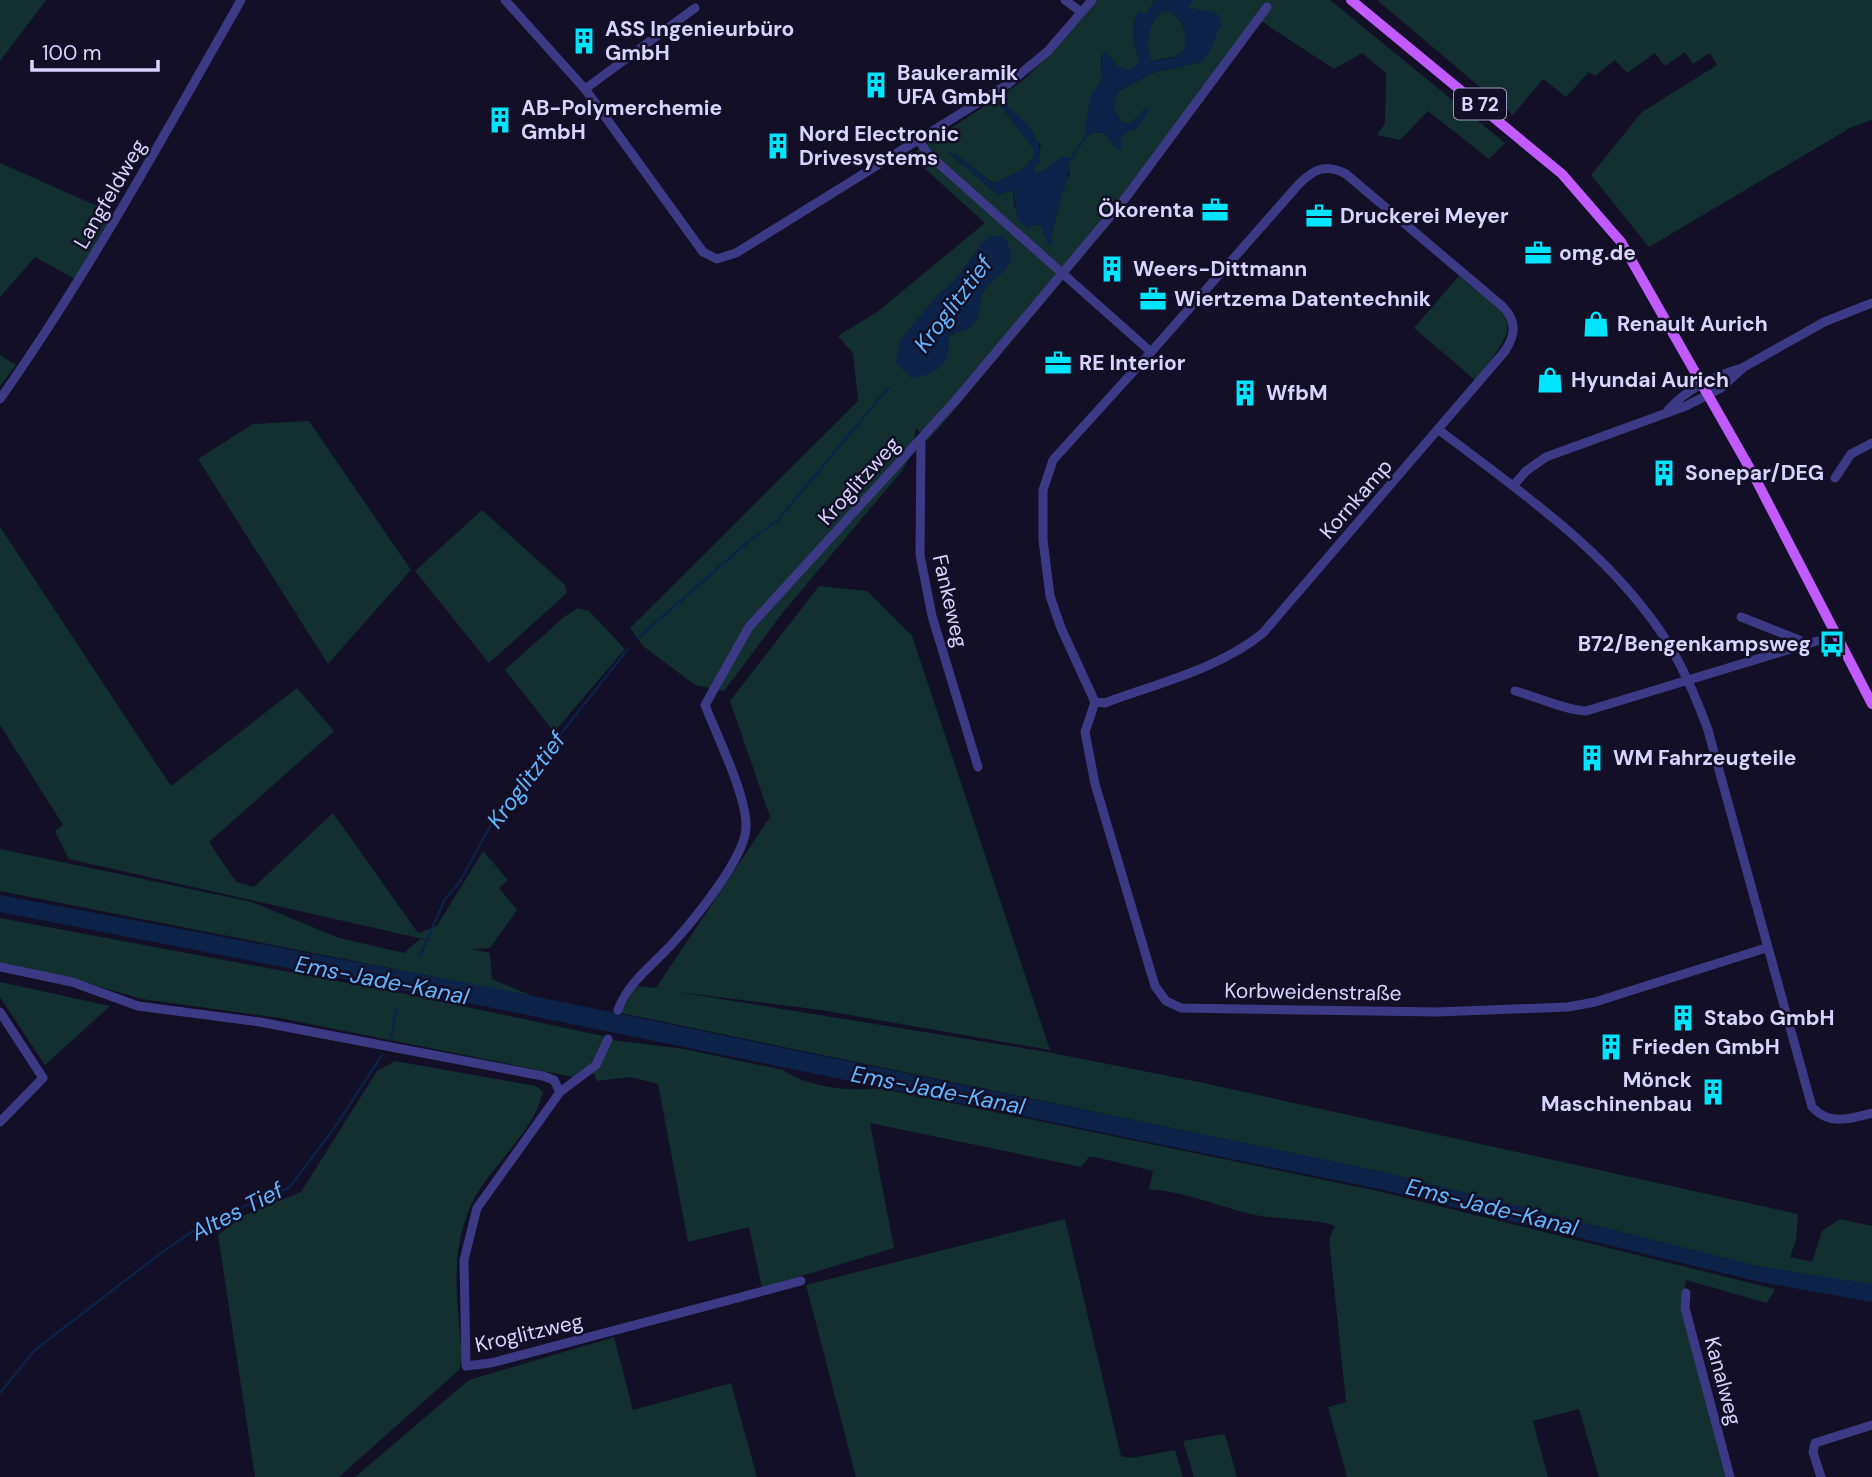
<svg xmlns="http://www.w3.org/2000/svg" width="1872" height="1477" font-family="'DM Sans',sans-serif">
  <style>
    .green { fill: #12302f; fill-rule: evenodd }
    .water { fill: #0c2248; fill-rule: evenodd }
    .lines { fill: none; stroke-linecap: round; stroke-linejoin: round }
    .stream { stroke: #0c2248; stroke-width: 2.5 }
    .minor { stroke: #3d3a85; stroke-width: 9 }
    .major { stroke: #c25bff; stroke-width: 10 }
    .labels { text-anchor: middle; stroke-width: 5; stroke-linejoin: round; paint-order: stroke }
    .shield { fill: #130f26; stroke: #9e99be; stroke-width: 2 }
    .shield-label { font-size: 19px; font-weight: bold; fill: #d9d4ff }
    .poi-label { font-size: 21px; font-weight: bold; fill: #d9d4ff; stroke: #130f26; text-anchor: start }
    .street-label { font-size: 21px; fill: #d9d4ff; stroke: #130f26 }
    .water-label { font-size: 23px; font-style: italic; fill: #62b6ff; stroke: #130f26 }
  </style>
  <rect width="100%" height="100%" fill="#130f26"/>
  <!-- green -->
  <g class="green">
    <polygon points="0,0 46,0 0,61"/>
    <path d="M1096 0H1155L1146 15 1139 12C1128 28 1134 44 1140 62L1129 71 1118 67 1105 52 1101 58 1102 78 1088 108V126L1084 138 1093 132 1104 133 1118 150 1121 138 1129 130 1137 129 1145 109 1130 124 1122 123 1113 107 1118 92 1152 73 1200 62 1208 54 1210 47 1199 10 1188 8 1193 0H1330L1505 143 1489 159 1428 111 1400 140 1377 135 1385 123 1386 73 1362 53 1334 69 1261 21 1122 210 951 414 927 441 916 428 912 453 902 471 784 611 724 691 695 685 643 646 630 628 858 401 853 353 838 336 877 312 985 223 922 166 913 153 1020 83 1054 51ZM1001 106 1041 145 1033 168 1035 173 1044 171 1062 156 1070 173 1062 191 1049 246 1040 224 1031 225 1029 229 1014 206 1013 190 998 195 949 153H954L994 184 1022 170 1034 157V149ZM1003 236C1024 266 995 274 982 293L978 317 971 327 949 336 937 296 957 278 982 243Z"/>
    <polygon points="1377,0 1872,0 1872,120 1850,128 1649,247 1591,175 1642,112 1717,65 1710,53 1693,64 1685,52 1665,66 1655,53 1627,73 1615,60 1595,76 1589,72 1566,97 1543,79 1513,115"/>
    <path d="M1162 11H1169C1185 21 1188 33 1184 51L1174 57 1151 61C1144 46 1148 22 1162 11Z"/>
    <polygon points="0,163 113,213 75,279 35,257 0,297"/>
    <path d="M1459 276C1516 324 1525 318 1475 380L1414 328Z"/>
    <polygon points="0,355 16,365 0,386"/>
    <polygon points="309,421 411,570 328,664 198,459 253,424"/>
    <polygon points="482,510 565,585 567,593 489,663 415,571"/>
    <polygon points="0,527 171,786 297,688 334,731 209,842 236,882 254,887 333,813 418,933 437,926 483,851 508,880 499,888 517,910 490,948 470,949 490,953 492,979 532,996 0,891 0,849 252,902 339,938 404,953 420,939 441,943 69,859 55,831 63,825 0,725"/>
    <polygon points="819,586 867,591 912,636 1050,1050 821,1010 678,992 1047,1052 1199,1082 1798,1214 1796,1240 1790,1257 1812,1262 1822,1231 1840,1219 1872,1226 1872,1285 1756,1266 1378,1171 621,1013 636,986 656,988 770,817 730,701"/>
    <polygon points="578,608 589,611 625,649 554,732 505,670 564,617"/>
    <polygon points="0,918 406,994 603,1036 603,1040 591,1064 573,1077 280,1018 142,999 62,976 0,964"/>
    <polygon points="0,982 110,1006 45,1065 0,997"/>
    <path d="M612 1040 684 1049 783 1070C808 1087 849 1092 879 1088L1378 1191 1775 1289 1767 1303 1686 1280 1682 1311 1725 1477H1599L1579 1409 1533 1421 1548 1477H1347L1328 1407 1346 1402 1329 1239 1335 1226C1320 1219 1281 1219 1260 1216 1221 1208 1192 1193 1149 1189L1153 1171 1095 1157H1089L1081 1167 870 1123 894 1248 762 1288 749 1227 688 1242 658 1084 630 1077 597 1081 593 1072Z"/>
    <path d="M395 1061 536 1086 543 1092C534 1131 496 1161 476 1195 447 1249 458 1301 462 1358L459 1370 339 1477H255L218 1235 242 1216 301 1192 377 1071Z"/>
    <polygon points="1065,1219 1121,1456 1131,1458 1175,1450 1183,1477 856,1477 806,1285"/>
    <polygon points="614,1337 633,1410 731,1383 757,1477 355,1477 469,1380"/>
    <polygon points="1225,1434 1237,1477 1194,1477 1183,1441"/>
  </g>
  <!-- water -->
  <g class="water">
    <path d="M1155 0H1193L1189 8 1215 12 1220 17 1221 25 1208 54 1200 62 1152 73 1118 92 1113 107 1122 123 1131 124 1145 109 1149 110 1137 129 1129 130 1121 138V149L1118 150 1104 133 1093 132 1084 140 1090 98 1102 78V54L1105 52 1118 67 1129 71 1140 62C1134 44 1128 29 1139 12L1146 15ZM1162 11C1184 11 1188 34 1184 51L1173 58 1152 61C1144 46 1149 22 1162 11Z"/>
    <path d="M1003 102C1023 120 1042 133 1040 162L1033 168 1035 173 1044 171 1062 156 1070 159C1069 188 1051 215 1052 244L1049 246 1040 225H1031L1029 229 1018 220 1013 190 998 195 948 152 954 153 993 184 1022 170 1034 157V149L1000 105Z"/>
    <path d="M992 235 1003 236C1025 267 995 273 982 293L978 317 971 327 949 336C950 365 939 374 911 378L896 363 900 340 937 296 957 278 982 243Z"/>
    <polygon points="0,895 499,989 1379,1171 1757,1266 1872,1284 1872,1302 1760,1282 1379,1189 498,1009 0,912"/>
  </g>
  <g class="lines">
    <!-- stream -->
    <g class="stream">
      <polyline points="1070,160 1084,139"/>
      <polyline points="638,638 749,541 777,521 888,388"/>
      <polyline points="420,956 445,899 459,883 497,814 628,649"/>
      <polyline points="391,1040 396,1009"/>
      <polyline points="0,1393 35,1350 161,1253 206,1222 289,1188 335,1127 382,1055"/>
    </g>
    <!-- minor -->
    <g class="minor">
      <polyline points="505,0 585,89 703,252 717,259 736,253 1008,84 1048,51 1092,0"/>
      <polyline points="1065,0 1081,12"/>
      <polyline points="585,89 695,8"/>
      <path d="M918 139 928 154 1151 352 1299 184C1314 169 1326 163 1346 174L1502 306C1517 321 1516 334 1505 351L1263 633C1219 669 1158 683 1105 703L1095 702 1061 628 1050 596 1043 540V490L1053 460 1151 352"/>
      <path d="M0 399C90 271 164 135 241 0"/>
      <path d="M1668 410C1688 388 1713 376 1742 368"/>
      <path d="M1439 430C1522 493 1612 554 1668 643 1685 671 1697 700 1708 730L1812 1107C1830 1126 1849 1119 1872 1113"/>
      <polyline points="921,439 920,555 932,616 978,767"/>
      <polyline points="1835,478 1851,454 1872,443"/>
      <polyline points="1513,486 1526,471 1546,457 1686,406 1721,388 1744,367 1824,322 1872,303"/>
      <polyline points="1741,617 1799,640 1801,646"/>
      <path d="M1515 691C1538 697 1564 710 1586 711L1817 641"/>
      <polyline points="1095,702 1085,732 1095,784 1155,986 1166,1001 1181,1008 1437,1012 1568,1007 1595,1002 1766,948"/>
      <polyline points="0,967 72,982 138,1006 260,1022 543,1076 554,1080 560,1092"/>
      <path d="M618 1010C628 982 653 965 672 944 693 921 746 857 746 827 747 796 717 736 705 705L749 627 956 400 1127 196 1267 7"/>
      <polyline points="0,1012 43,1078 0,1122"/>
      <polyline points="608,1039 596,1065 560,1092 477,1208 464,1260 466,1366 491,1363 801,1281"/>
      <polyline points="1686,1293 1685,1308 1730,1477"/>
      <polyline points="1821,1477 1813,1452 1815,1443 1872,1425"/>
    </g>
    <!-- major -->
    <polyline class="major" points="1351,0 1562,174 1621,242 1753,474 1872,704"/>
  </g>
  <!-- icons -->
  <defs>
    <g id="building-bare" transform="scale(2.1)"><path d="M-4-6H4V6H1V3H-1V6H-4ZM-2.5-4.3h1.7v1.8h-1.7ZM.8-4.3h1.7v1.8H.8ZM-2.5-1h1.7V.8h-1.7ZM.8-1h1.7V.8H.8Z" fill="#00e5ff" stroke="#130f26" stroke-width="2.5" paint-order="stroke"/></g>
    <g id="office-bare" transform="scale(2.1)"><path d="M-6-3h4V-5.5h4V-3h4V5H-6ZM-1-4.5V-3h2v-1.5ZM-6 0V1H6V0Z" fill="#00e5ff" stroke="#130f26" stroke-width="2.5" paint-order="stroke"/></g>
    <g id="shop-bare" transform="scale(2.1)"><path d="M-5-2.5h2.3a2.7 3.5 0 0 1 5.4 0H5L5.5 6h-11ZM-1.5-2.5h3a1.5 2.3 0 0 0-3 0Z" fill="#00e5ff" stroke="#130f26" stroke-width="2.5" paint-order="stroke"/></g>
    <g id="bus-bare" transform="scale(2.1)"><path d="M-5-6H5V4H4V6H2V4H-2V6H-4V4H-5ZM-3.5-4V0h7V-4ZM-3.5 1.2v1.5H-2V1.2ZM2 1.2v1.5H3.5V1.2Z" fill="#00e5ff" stroke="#130f26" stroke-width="2.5" paint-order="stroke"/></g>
  </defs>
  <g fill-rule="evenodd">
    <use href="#building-bare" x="584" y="41"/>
    <use href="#building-bare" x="876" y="85"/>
    <use href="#building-bare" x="500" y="120"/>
    <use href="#building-bare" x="778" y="146"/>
    <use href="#office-bare" x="1215" y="210"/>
    <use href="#office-bare" x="1319" y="216"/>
    <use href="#office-bare" x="1538" y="253"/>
    <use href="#building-bare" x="1112" y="269"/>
    <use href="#office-bare" x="1153" y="299"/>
    <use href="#shop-bare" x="1596" y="324"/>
    <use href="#office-bare" x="1058" y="363"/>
    <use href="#shop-bare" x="1550" y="380"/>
    <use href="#building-bare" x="1245" y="393"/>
    <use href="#building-bare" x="1664" y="473"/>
    <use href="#bus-bare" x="1832" y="644"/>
    <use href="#building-bare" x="1592" y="758"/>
    <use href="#building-bare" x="1683" y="1018"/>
    <use href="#building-bare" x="1611" y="1047"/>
    <use href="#building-bare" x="1713" y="1092"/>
  </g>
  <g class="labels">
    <!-- shield labels -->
    <rect class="shield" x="1454" y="88.5" width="52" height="31" rx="5"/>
    <g class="shield-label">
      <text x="1480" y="111">B 72</text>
    </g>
    <!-- poi labels -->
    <g class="poi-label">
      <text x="605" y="36">ASS Ingenieurbüro<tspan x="605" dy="24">GmbH</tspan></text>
      <text x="897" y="80">Baukeramik<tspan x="897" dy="24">UFA GmbH</tspan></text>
      <text x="521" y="115">AB-Polymerchemie<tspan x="521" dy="24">GmbH</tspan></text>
      <text x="799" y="141">Nord Electronic<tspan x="799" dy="24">Drivesystems</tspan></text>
      <text x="1194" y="217" text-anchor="end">Ökorenta</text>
      <text x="1340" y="223">Druckerei Meyer</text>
      <text x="1559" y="260">omg.de</text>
      <text x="1133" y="276">Weers-Dittmann</text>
      <text x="1174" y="306">Wiertzema Datentechnik</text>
      <text x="1617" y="331">Renault Aurich</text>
      <text x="1079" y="370">RE Interior</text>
      <text x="1571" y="387">Hyundai Aurich</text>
      <text x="1266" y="400">WfbM</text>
      <text x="1685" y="480">Sonepar/DEG</text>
      <text x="1811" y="651" text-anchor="end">B72/Bengenkampsweg</text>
      <text x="1613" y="765">WM Fahrzeugteile</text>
      <text x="1704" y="1025">Stabo GmbH</text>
      <text x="1632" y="1054">Frieden GmbH</text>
      <text x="1692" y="1087" text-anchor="end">Mönck<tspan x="1692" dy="24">Maschinenbau</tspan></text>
    </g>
    <!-- street labels -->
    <g class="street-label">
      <text transform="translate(110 194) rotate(-60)" y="7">Langfeldweg</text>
      <text transform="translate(859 481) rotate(-48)" y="7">Kroglitzweg</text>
      <text transform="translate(1356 499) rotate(-49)" y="7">Kornkamp</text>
      <text transform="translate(950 601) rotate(77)" y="7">Fankeweg</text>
      <text transform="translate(1313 992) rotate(1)" y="7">Korbweidenstraße</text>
      <text transform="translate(529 1333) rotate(-13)" y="7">Kroglitzweg</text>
      <text transform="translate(1723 1381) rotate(75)" y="7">Kanalweg</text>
    </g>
    <!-- water labels -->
    <g class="water-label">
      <text transform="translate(953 304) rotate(-53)" y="8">Kroglitztief</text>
      <text transform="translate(526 780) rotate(-53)" y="8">Kroglitztief</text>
      <text transform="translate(382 980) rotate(11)" y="8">Ems-Jade-Kanal</text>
      <text transform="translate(938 1090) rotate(11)" y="8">Ems-Jade-Kanal</text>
      <text transform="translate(1492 1207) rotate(14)" y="8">Ems-Jade-Kanal</text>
      <text transform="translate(237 1211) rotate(-27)" y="8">Altes Tief</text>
    </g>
  </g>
  <!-- scale -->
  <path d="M32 60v10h126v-10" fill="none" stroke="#d9d4ff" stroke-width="3.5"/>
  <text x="42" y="60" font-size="21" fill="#d9d4ff" stroke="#130f26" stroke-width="5" paint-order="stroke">100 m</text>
</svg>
